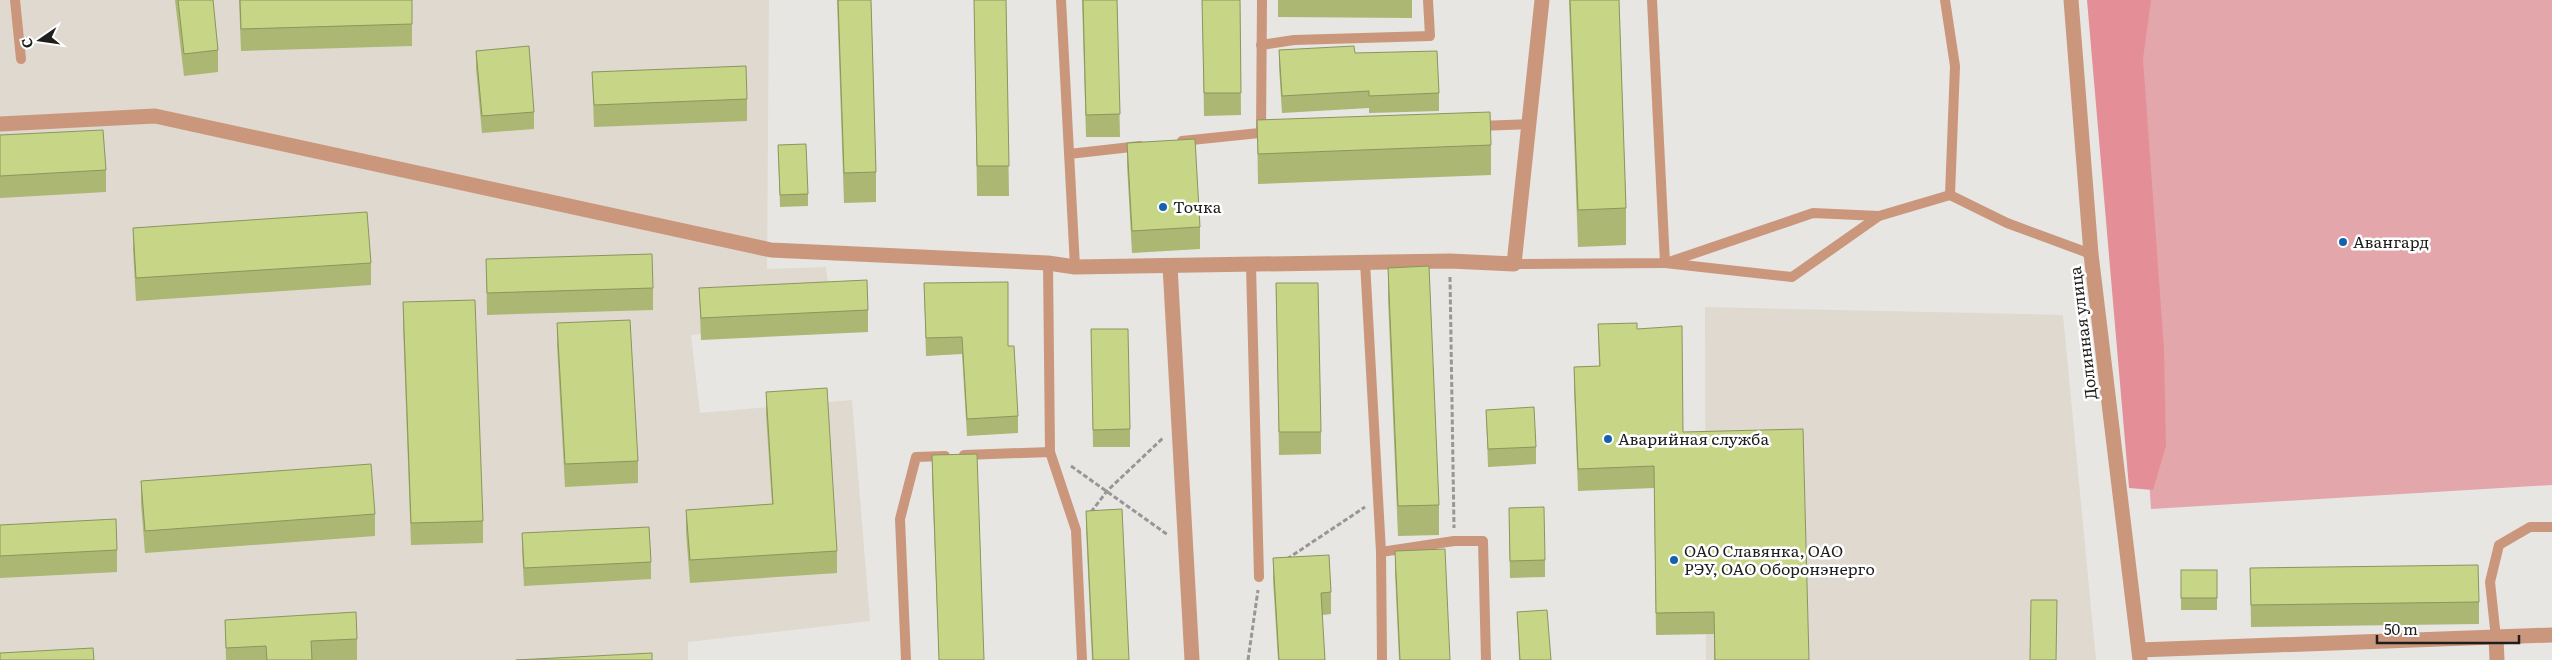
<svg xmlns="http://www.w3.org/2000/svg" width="2552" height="660" font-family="Literata,serif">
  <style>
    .built { fill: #dfd9d0 }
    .green { fill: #e3a7ab }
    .forest { fill: #e48f97 }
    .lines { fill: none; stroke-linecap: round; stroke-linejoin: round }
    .path { stroke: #989795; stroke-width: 3; stroke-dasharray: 5 2.5; stroke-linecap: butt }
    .lane { stroke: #cb977c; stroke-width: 10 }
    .street { stroke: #cb977c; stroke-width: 15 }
    .wall { fill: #abb773 }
    .building { fill: #c7d586; stroke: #8b955e }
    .poi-dot { fill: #1561b0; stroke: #fff; stroke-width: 2 }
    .labels { text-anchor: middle; stroke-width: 5; stroke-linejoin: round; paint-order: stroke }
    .poi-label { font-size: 16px; fill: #1f1e1d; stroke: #fff; text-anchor: start }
    .street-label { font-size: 16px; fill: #1f1e1d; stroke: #fff }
  </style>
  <rect width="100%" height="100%" fill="#e7e6e3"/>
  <!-- built -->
  <g class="built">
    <polygon points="0,0 769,0 767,269 826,267 832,322 691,335 700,413 852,400 870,621 688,642 688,660 0,660"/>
    <polygon points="1705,307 2063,315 2096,660 1706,660"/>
  </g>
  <!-- green -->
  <polygon class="green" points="2117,0 2552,0 2552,485 2151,509"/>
  <!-- forest -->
  <polygon class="forest" points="2087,0 2151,0 2143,59 2164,349 2166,446 2153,490 2129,488"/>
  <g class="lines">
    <!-- path -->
    <g class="path">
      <polyline points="1450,277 1454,528"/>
      <polyline points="1071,466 1168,535"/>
      <polyline points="1091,512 1107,491 1163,438"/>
      <polyline points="1287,559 1365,507"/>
      <polyline points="1248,660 1258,590"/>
    </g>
    <!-- lane -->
    <g class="lane">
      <polyline points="15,0 21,59"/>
      <polyline points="1061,0 1075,267"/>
      <polyline points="1945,0 1955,66 1950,195"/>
      <polyline points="1261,45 1294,40 1430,36 1428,0"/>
      <polyline points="1479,126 1530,124"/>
      <polyline points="1261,132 1262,0"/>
      <polyline points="1182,141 1269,132"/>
      <polyline points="1069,154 1140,146"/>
      <polyline points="1365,262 1381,552 1454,541 1483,541 1486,660"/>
      <polyline points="1669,262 1813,213 1879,216"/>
      <polyline points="1048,263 1050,452 1076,530 1082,660"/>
      <polyline points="1665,263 1792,277 1879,216 1950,195 2007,223 2091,254"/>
      <polyline points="1514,264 1665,263 1652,0"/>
      <polyline points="1251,266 1259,577"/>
      <polyline points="964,455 1050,452"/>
      <polyline points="1381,552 1382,660"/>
      <polyline points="2496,638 2490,582 2499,545 2530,527 2552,527"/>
      <polyline points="906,660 900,519 916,457 945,456"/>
    </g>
    <!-- street -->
    <g class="street">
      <polyline points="2071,0 2091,254 2140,660"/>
      <polyline points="0,124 155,116 771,250 1048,263 1075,267 1450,261 1514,264 1542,0"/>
      <polyline points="1170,266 1192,660"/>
      <polyline points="2496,638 2497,660"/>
      <polyline points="2139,650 2552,635"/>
    </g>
  </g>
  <!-- wall -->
  <g class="wall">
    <polygon points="175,0 213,0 218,50 218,72 184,76"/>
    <polygon points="239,0 412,0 412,46 241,51"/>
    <polygon points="837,0 871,0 876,172 876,202 844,203"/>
    <polygon points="974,0 1006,0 1009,196 977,196"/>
    <polygon points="1082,0 1117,0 1120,137 1086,137"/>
    <polygon points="1202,0 1240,0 1241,115 1204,116"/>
    <polygon points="1278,0 1412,0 1412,18 1278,17"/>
    <polygon points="1569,0 1619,0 1626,208 1626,245 1578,247"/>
    <polygon points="1279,50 1355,53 1439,93 1439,111 1369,113 1369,108 1282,113 1279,67"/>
    <polygon points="476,51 534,112 534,129 482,133 476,68"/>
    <polygon points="592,72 747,99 747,121 594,127"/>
    <polygon points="1257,120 1491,145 1491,175 1258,184"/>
    <polygon points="0,135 106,170 106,192 0,198"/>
    <polygon points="1127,143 1200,227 1200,249 1132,253 1127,165"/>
    <polygon points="778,145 808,194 808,206 780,207"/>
    <polygon points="133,228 371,263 371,285 136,301 133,250"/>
    <polygon points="486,259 653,288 653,310 487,315"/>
    <polygon points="1388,268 1439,505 1439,535 1398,536 1388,298"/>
    <polygon points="924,283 1008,346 1018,416 1018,433 967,436 962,354 926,356"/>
    <polygon points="1276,283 1321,432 1321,454 1279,455"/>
    <polygon points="699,288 868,310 868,332 701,340"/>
    <polygon points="403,302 483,521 483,543 411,545 403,325"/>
    <polygon points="557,323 638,461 638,483 565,487 557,345"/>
    <polygon points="1598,324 1637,329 1683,432 1809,660 1714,660 1714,634 1656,635 1654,488 1578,491 1574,389 1574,367 1599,366"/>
    <polygon points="1091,329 1130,429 1130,447 1093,447"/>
    <polygon points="766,392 837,551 837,573 690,583 686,532 686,510 772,504 766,414"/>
    <polygon points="1486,410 1536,447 1536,464 1488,467"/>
    <polygon points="932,455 984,660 939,660 932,478"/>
    <polygon points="141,481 375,514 375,536 145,553 141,503"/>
    <polygon points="1086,511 1129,660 1092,660 1086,528"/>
    <polygon points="0,525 117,550 117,572 0,578"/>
    <polygon points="1509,525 1545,560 1545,577 1510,578"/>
    <polygon points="522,533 651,562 651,579 524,586 522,550"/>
    <polygon points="1395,551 1450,660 1399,660 1395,573"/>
    <polygon points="1273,558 1331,592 1331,614 1322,615 1325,660 1278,660 1273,580"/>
    <polygon points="2250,568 2479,602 2479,624 2251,627"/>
    <rect x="2181" y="570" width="36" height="40"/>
    <polygon points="1517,612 1551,660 1519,660"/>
    <polygon points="225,620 357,639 357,660 226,660"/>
  </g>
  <!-- building -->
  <g class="building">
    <polygon points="178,0 213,0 218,50 184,54"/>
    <polygon points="240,0 412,0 412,24 241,29"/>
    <polygon points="838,0 871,0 876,172 844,173"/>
    <polygon points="974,0 1006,0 1009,166 977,166"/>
    <polygon points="1083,0 1117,0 1120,114 1086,115"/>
    <polygon points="1202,0 1240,0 1241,93 1204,93"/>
    <polygon points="1570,0 1619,0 1626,208 1578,210"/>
    <polygon points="529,46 534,112 482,116 476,51"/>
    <polygon points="1354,46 1355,53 1437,51 1439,93 1369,96 1369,91 1282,96 1279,50"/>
    <polygon points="746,66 747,99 594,105 592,72"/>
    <polygon points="1490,112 1491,145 1258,154 1257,120"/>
    <polygon points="103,130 106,170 0,176 0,135"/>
    <polygon points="1195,139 1200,227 1132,231 1127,143"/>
    <polygon points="806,144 808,194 780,195 778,145"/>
    <polygon points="367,212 371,263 136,278 133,228"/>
    <polygon points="652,254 653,288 487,293 486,259"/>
    <polygon points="1429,266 1439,505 1398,506 1388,268"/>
    <polygon points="867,280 868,310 701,318 699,288"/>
    <polygon points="1008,282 1008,346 1014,346 1018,416 967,419 962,337 926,338 924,283"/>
    <polygon points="1276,283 1318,283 1321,432 1279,432"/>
    <polygon points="475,300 483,521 411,523 403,302"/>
    <polygon points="630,320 638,461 565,464 557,323"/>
    <polygon points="1637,323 1637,329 1682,326 1683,432 1803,429 1809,660 1715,660 1714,612 1656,613 1654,466 1578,469 1574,367 1600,366 1598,324"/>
    <polygon points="1091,329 1128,329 1130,429 1093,430"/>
    <polygon points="827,388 837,551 690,560 686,510 773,504 766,392"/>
    <polygon points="1534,407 1536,447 1488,449 1486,410"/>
    <polygon points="977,454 984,660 939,660 932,455"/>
    <polygon points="371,464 375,514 145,531 141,481"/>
    <polygon points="1544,507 1545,560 1510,561 1509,508"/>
    <polygon points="1122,509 1129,660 1093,660 1086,511"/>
    <polygon points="116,519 117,550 0,556 0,525"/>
    <polygon points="649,527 651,562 524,568 522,533"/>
    <polygon points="1445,549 1450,660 1400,660 1395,551"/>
    <polygon points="1329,555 1331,592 1321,593 1325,660 1279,660 1273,558"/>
    <polygon points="2478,565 2479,602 2251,605 2250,568"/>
    <rect x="2181" y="570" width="36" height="28"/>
    <polygon points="2031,600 2057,600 2056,660 2030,660"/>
    <polygon points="1547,610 1551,660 1520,660 1517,612"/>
    <polygon points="356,612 357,639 311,641 312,660 267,660 266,646 226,648 225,620"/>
    <polygon points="93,648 94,660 0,660 0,653"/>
    <polygon points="652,653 652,660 516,660"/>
  </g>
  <!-- markers -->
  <g class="poi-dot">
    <circle cx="1163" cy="207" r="5"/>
    <circle cx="2343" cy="242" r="5"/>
    <circle cx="1608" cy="439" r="5"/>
    <circle cx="1674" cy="560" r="5"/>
  </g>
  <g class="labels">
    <!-- poi labels -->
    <g class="poi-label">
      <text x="1173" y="213">Точка</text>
      <text x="2353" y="248">Авангард</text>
      <text x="1618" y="445">Аварийная служба</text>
      <text x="1684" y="557">ОАО Славянка, ОАО<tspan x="1684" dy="18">РЭУ, ОАО Оборонэнерго</tspan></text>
    </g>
    <!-- street labels -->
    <g class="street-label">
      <text transform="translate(2083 333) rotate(-97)" y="6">Долинная улица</text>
    </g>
  </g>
  <!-- north arrow -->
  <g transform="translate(40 40) rotate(257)" stroke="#ffffff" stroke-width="4" paint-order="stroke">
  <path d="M0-4L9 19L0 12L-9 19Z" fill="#1f1e1d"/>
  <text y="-8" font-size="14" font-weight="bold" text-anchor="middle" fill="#1f1e1d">С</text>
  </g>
  <!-- scale -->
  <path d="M2377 635v8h142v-8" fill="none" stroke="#1f1e1d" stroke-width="2.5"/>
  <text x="2384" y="635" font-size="15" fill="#1f1e1d" stroke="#ffffff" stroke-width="4" paint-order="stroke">50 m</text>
</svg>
